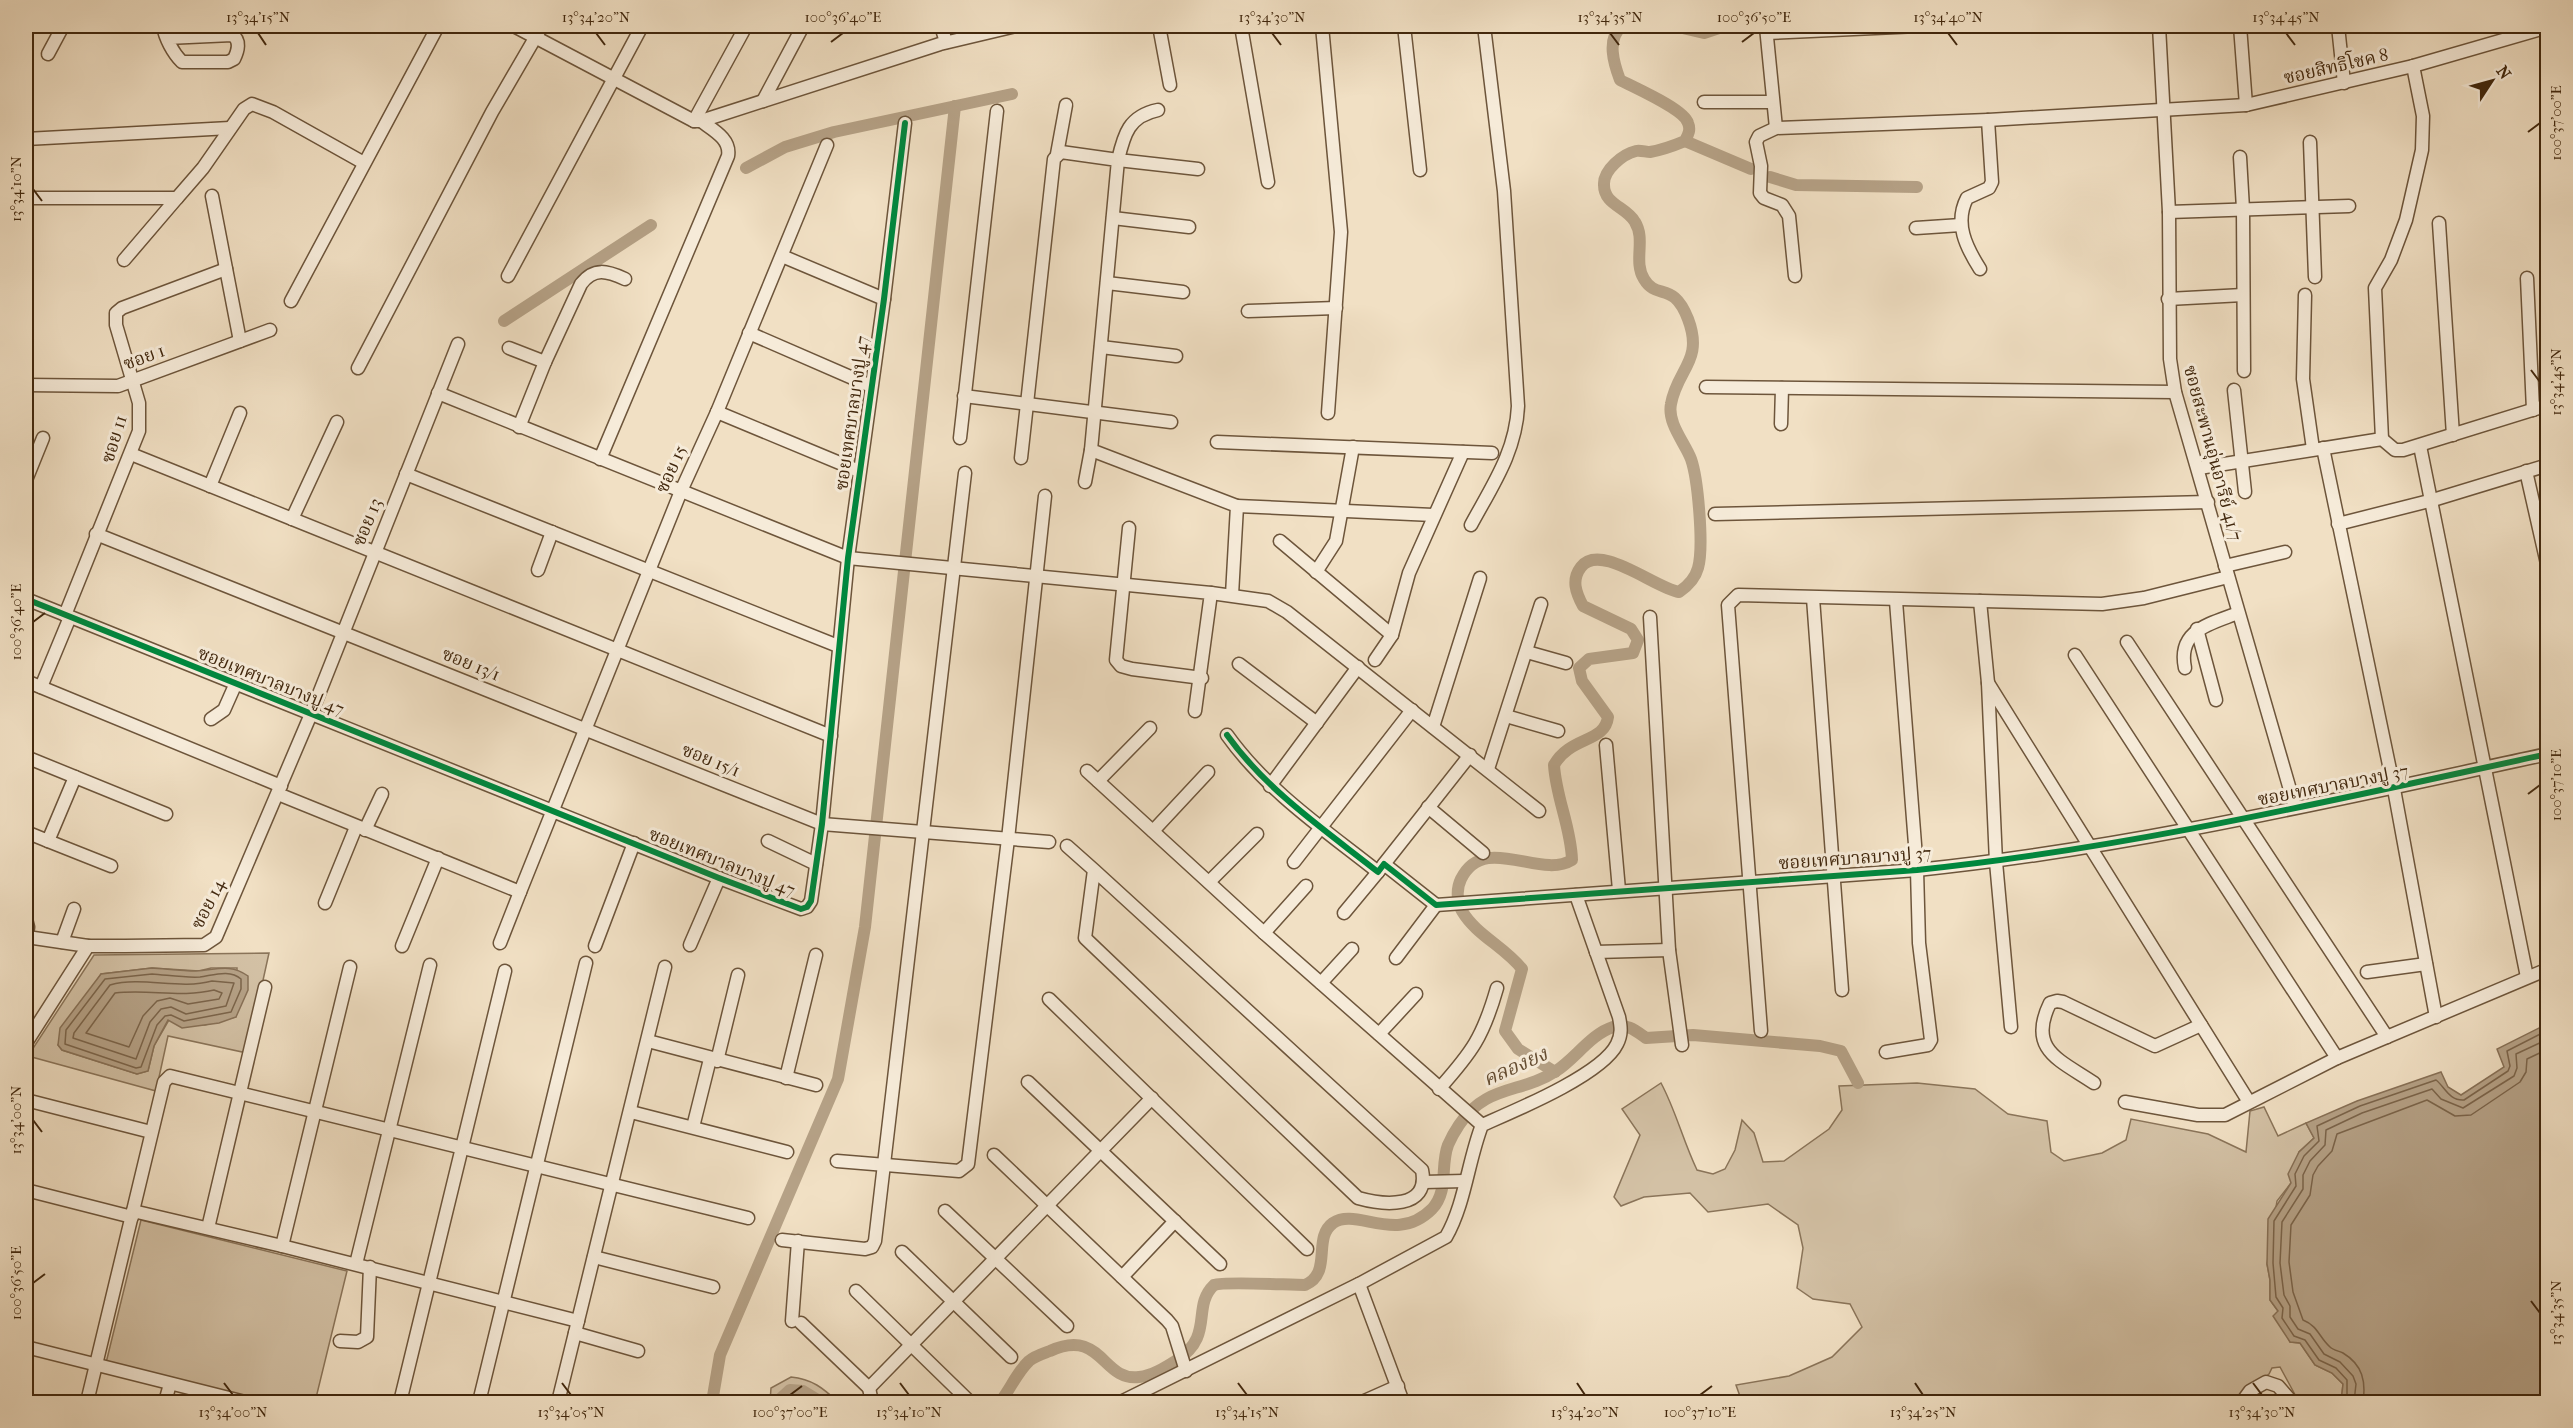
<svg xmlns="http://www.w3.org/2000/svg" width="2573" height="1428" font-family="'IM FELL French Canon','Noto Serif Thai',serif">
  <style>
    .green { fill: #d3c1a5; stroke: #8a7459; stroke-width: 1.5; fill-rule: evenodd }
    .water { fill: #b5a186; stroke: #877056; stroke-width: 1.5 }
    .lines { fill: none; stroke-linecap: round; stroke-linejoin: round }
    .shore { stroke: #7b644a; stroke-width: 1.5 }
    .canal { stroke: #b5a186; stroke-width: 12 }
    .minor-casing { stroke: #6d553b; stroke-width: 15 }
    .minor { stroke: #f6ebd9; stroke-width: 12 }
    .cycleway-casing { stroke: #f6ebd9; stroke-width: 10 }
    .cycleway { stroke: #00873e; stroke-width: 6 }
    .ticks { fill: none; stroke: #41270d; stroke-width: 2 }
    .labels { text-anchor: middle; stroke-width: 6; stroke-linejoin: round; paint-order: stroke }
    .street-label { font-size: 18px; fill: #41270d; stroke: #f6ebd9 }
    .water-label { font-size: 20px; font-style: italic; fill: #644c31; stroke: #f6ebd9 }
    .neatline { fill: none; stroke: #41270d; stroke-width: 2 }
    .ticks-label { font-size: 15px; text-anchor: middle; fill: #41270d }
  </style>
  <rect width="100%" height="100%" fill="#f1e0c4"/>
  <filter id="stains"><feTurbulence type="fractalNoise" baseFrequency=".00333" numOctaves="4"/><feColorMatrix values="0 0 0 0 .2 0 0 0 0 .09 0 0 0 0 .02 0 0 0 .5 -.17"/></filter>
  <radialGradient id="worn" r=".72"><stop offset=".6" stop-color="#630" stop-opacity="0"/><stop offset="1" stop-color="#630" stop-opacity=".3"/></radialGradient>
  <!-- green -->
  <g class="green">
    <path d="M269 953 247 1053 168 1036 156 1091 28 1056 94 955ZM152 968 199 971 211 968H237L236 1017 205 1025 169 1020 154 1046 148 1071 137 1074 62 1050 58 1045 101 974Z"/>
    <path d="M1661 1083C1676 1111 1683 1141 1697 1170L1713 1174 1725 1169 1735 1150 1742 1120 1754 1133 1763 1162 1784 1161 1829 1129 1842 1110 1839 1086 1917 1083 1975 1089 2008 1114 2047 1121 2051 1152 2064 1161 2102 1153 2126 1140 2131 1119 2208 1134 2246 1152 2250 1111 2264 1107 2278 1136 2306 1123 2314 1138 2299 1152 2291 1183 2277 1201 2267 1264 2270 1280V1300L2278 1311 2290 1342 2300 1343 2315 1365 2332 1373 2343 1384 2341 1402H2299L2280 1367 2272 1368 2269 1374 2232 1402H1742L1736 1385 1789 1376 1832 1357 1862 1327 1850 1304 1813 1299 1797 1288 1803 1248 1798 1225 1768 1204 1708 1212 1690 1193 1644 1197 1621 1206 1614 1197 1640 1135 1622 1109Z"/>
    <polygon points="141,1220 347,1271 315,1402 262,1402 106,1363"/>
    <path d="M791 1377C812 1379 823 1388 838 1402H770L771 1388Z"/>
  </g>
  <!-- water -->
  <g class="water">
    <path d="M152 968C167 969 182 971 196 971 216 970 230 963 248 976V990L236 1017 219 1023 182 1028 168 1020 154 1046 148 1071 137 1074 62 1050 58 1045 60 1028 101 974Z"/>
    <polygon points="2547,1024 2547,1402 2341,1402 2343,1384 2332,1373 2315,1365 2300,1343 2290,1342 2273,1316 2278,1311 2270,1300 2270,1280 2267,1264 2268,1219 2291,1183 2288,1174 2299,1152 2314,1138 2306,1123 2357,1101 2441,1072 2448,1087 2461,1095 2504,1067 2497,1049"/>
  </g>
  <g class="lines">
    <!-- shore -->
    <g class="shore">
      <path d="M152 974C167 975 185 978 200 977 214 975 230 969 241 979V989L231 1012 184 1021 171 1015 165 1016 157 1025 141 1067 136 1068 65 1044 66 1030 105 979Z"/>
      <path d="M212 981 234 983 226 1006 186 1014 171 1007 161 1009 150 1022 136 1059 73 1038 74 1033 110 985C143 976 179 990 212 981Z"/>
      <path d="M214 990 222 993 219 999 188 1004 170 998 157 1001 143 1016 129 1047 86 1033 115 993C148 989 182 998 214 990Z"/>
      <path d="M2347 1402V1380L2336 1368 2319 1360 2305 1340 2294 1336 2282 1318 2283 1308 2276 1297 2273 1263 2274 1221 2296 1186 2295 1174 2304 1156 2319 1141 2317 1126 2360 1106 2436 1080C2445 1087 2449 1101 2464 1100L2508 1071 2510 1066 2507 1051 2548 1030"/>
      <polyline points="2354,1402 2356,1384 2353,1376 2340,1362 2324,1354 2310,1334 2298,1329 2290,1317 2290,1306 2284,1295 2280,1263 2282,1222 2303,1189 2303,1175 2310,1161 2325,1145 2326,1130 2362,1113 2432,1089 2441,1099 2463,1108 2514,1076 2517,1068 2516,1054 2548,1039"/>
      <path d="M2363 1402C2366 1382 2363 1365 2343 1353 2339 1351 2333 1350 2330 1347 2319 1337 2318 1326 2303 1320L2293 1292 2289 1262 2291 1225 2310 1195 2313 1175 2318 1166 2332 1151 2337 1134 2427 1100 2455 1116 2471 1115 2520 1082 2526 1072 2527 1059 2548 1049"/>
    </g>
    <!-- canal -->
    <g class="canal">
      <polyline points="1674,26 1704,33 1719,28 1719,26"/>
      <polyline points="1685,141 1751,169"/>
      <polyline points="746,168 785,147 834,132 1012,94"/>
      <polyline points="1770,177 1796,185 1917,187"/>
      <polyline points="504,321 651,225"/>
      <path d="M1555 1072 1518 1049 1505 1031 1522 969C1505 947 1476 935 1462 911 1457 902 1456 889 1461 879 1484 832 1540 880 1572 860 1571 827 1556 798 1554 765 1570 736 1605 743 1608 717L1582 681 1579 668 1589 659 1633 653 1638 640 1631 629 1583 606C1576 593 1571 580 1581 567 1600 542 1655 588 1679 592 1688 586 1695 579 1698 568 1704 547 1698 479 1691 459 1685 443 1667 423 1671 404 1677 369 1704 361 1688 319 1673 280 1657 301 1644 279 1633 261 1646 240 1635 222 1627 207 1604 205 1604 185 1603 170 1623 154 1636 151 1640 150 1646 152 1650 152 1662 150 1673 146 1685 141 1688 135 1691 130 1688 123 1684 109 1635 88 1620 80 1614 64 1606 39 1622 26"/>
      <polyline points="712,1402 720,1355 838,1079 865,927 955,106"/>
      <polyline points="777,1402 790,1390 803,1391 821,1402"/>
      <path d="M1000 1402C1010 1390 1017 1372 1029 1361 1035 1356 1042 1354 1050 1351 1102 1327 1102 1382 1139 1377 1152 1376 1166 1367 1177 1360 1215 1335 1191 1307 1214 1285 1225 1281 1288 1285 1305 1285 1333 1273 1312 1238 1333 1223 1357 1207 1396 1245 1432 1209 1449 1191 1440 1166 1448 1145 1451 1138 1455 1131 1459 1125 1486 1084 1521 1094 1556 1071 1575 1059 1591 1034 1613 1027 1627 1023 1636 1031 1646 1038L1693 1035 1820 1046 1841 1051 1858 1083"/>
    </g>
    <!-- minor casing -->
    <g class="minor-casing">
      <g id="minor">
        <path d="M163 26C165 38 173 53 182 62H228L234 59C238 51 241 40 232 35L167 38"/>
        <polyline points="514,26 694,121 701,121 940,44 1016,26"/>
        <polyline points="941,26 946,42"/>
        <polyline points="1159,26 1170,85"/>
        <polyline points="1241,26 1268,182"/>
        <polyline points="1322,26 1341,232 1328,413"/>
        <polyline points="1404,26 1420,170"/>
        <polyline points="2159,26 2169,212 2170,359 2175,392 2295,807"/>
        <polyline points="2240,26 2246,105"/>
        <polyline points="2338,26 2344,83"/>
        <polyline points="1766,27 1776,128"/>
        <polyline points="1767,33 1918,26"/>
        <polyline points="48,54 63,26"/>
        <polyline points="763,101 803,26"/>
        <polyline points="1704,102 1773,102"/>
        <path d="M1158 110C1129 116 1124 134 1118 160L1198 169"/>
        <polyline points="694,121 746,26"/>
        <polyline points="26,139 230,128"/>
        <polyline points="2310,142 2315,277"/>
        <polyline points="1057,154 1066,105"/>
        <polyline points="2240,157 2243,209 2244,371"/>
        <polyline points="212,196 240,341"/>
        <polyline points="26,198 177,198 203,168 244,109 252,104 273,112 364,163"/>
        <polyline points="2169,212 2349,206"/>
        <polyline points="1113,218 1189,227"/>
        <polyline points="2439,223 2453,435"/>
        <polyline points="1916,228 1961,225"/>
        <polyline points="782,256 884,299"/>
        <polyline points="124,260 177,198"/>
        <path d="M1980 269C1966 247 1954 223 1967 198L1989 188 1992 182 1988 120"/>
        <polyline points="508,276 642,26"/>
        <polyline points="1795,276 1789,216 1782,205 1764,198 1760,193 1761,166 1756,142 1759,136 1776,128 1988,120 2246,105 2413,66 2548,27"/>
        <polyline points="2527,278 2533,410"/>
        <polyline points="1107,283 1183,292"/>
        <polyline points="2305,295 2303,379 2313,449"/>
        <polyline points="2168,299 2243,295"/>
        <polyline points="291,301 438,26"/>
        <polyline points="1248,311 1336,308"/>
        <polyline points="749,333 871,386"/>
        <polyline points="1101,347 1176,356"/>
        <polyline points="509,348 545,362"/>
        <polyline points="358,368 492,112 542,26"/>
        <polyline points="26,385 118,386 270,330"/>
        <polyline points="1706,387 2175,392"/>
        <polyline points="2234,390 2245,492"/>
        <polyline points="438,393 848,558 1211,593 1195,711"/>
        <polyline points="964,396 1171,422"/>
        <polyline points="717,412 859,471"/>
        <polyline points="1781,424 1782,388"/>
        <path d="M519 427 545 362 581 284C594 267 607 271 625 279"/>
        <polyline points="960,438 997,111"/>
        <polyline points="2382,439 2375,288 2391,260 2406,220 2422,150 2423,116 2413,66"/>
        <polyline points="1217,442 1492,453"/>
        <polyline points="2420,446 2527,977"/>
        <polyline points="2323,448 2394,789 2436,1017"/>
        <polyline points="131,454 831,736"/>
        <polyline points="1021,458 1054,159 1061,152 1118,160 1091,450 1237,506 1232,595"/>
        <path d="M600 459 728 156C731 139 713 130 701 121"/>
        <polyline points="2199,468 2382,439 2395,450 2403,450 2548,405"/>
        <polyline points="2526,471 2548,568"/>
        <polyline points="406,474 838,646"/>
        <polyline points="26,480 43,438"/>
        <polyline points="1085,482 1091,450"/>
        <polyline points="210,486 240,413"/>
        <polyline points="1237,506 1433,515"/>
        <polyline points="1715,514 2208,502"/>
        <polyline points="292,519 337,422"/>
        <polyline points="2338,524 2433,500 2548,465"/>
        <path d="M1471 525C1492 486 1516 452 1518 406L1504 191 1484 26"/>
        <polyline points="1129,528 1116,660 1121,666 1132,669 1202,678"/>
        <polyline points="96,534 822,824 1049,842"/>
        <polyline points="1280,541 1392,635"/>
        <polyline points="2225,566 2285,552"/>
        <polyline points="538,570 552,532"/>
        <polyline points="1316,572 1336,541 1353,447"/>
        <polyline points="1211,593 1268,601 1287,612 1539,811"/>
        <polyline points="1813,598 1842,990"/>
        <polyline points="26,599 719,878 801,909 807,907 811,901 822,824 848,558 884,299 905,123"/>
        <polyline points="1980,601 1988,683 1996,862 2011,1027"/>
        <polyline points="65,615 139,431 139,403 116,325 116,313 122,308 226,269"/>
        <polyline points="1650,617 1669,950 1682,1045"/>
        <polyline points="2197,629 2216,700"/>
        <polyline points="2127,642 2387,1037"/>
        <polyline points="1527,652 1566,663"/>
        <polyline points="2075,655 2337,1058"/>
        <polyline points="1375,660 1392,635 1409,573 1463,452"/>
        <polyline points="1239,664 1317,723"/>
        <path d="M2185 668C2177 630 2210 624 2238 613"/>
        <polyline points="26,681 281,786"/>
        <polyline points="1988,683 2249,1102"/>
        <polyline points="41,687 70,617"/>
        <polyline points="1506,716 1558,731"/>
        <polyline points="211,719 224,710 236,683"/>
        <polyline points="1433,727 1480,578"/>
        <path d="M1227 735C1267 791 1325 830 1378 872L1384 864 1436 905 1917 870C2130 848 2338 799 2548 754"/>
        <polyline points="1606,745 1619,890"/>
        <polyline points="26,757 166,814"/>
        <polyline points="1488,769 1541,604"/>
        <polyline points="1087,771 1264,933 1482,1125"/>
        <polyline points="1098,781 1150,728"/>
        <polyline points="1270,786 1358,667"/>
        <polyline points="278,794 520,892 681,491 717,412 827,145"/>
        <polyline points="1428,807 1483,853"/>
        <polyline points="365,830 382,794"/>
        <polyline points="1153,831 1208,772"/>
        <polyline points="26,832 48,841 75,777"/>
        <polyline points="48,841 111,866"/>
        <polyline points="768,841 816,864"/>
        <path d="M1067 846 1094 870 1422 1170C1430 1210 1383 1205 1358 1198L1085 938 1094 870"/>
        <polyline points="1294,862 1412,710"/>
        <polyline points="1384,864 1470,755"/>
        <polyline points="1209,882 1257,834"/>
        <polyline points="325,903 356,827"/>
        <polyline points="1344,913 1378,872"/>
        <polyline points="26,919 28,927 26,941"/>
        <polyline points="1264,933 1306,886"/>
        <polyline points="27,937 88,946 125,946 204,945 216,937 311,714 458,344"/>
        <polyline points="62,942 74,909"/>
        <polyline points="500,943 520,892"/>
        <polyline points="690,945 719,878"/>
        <polyline points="402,946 438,858"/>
        <polyline points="595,946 634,843"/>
        <polyline points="1596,952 1669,950"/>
        <polyline points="1396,958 1436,905"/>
        <polyline points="2367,972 2426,964"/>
        <polyline points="1321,983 1352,949"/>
        <polyline points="1049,999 1307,1249"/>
        <polyline points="1761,1031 1728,605 1738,595 2102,604 2144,598 2228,577"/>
        <polyline points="1379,1034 1416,994"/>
        <polyline points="648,1041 816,1085"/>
        <polyline points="26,1043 88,946"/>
        <polyline points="1886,1052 1928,1045 1931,1040 1919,943 1917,870 1896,601"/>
        <polyline points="717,1061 738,975"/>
        <polyline points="786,1078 816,955"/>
        <polyline points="1028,1082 1220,1264"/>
        <path d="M2094 1083C2060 1060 2027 1050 2050 1003L2057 1001 2063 1002 2155 1046 2201 1025"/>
        <path d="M1439 1089C1472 1052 1483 1037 1497 988"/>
        <polyline points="26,1100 151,1132"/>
        <polyline points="2125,1102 2198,1115 2225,1115 2337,1058 2548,969"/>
        <polyline points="631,1112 787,1152"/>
        <polyline points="693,1127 710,1059"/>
        <polyline points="994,1155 1167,1320 1172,1326 1186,1371"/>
        <polyline points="837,1161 959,1171 968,1164 1008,839 1045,496"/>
        <polyline points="1424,1182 1464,1181"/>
        <polyline points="26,1190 132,1217"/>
        <polyline points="133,1211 282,1246 578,1321"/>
        <polyline points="945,1211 1067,1326"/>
        <polyline points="208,1228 265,987"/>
        <polyline points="782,1240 865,1249 872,1247 875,1241 965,473"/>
        <polyline points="282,1246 350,967"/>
        <polyline points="902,1252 1011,1357"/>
        <polyline points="594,1257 713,1287"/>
        <polyline points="356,1264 430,965"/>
        <polyline points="1122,1277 1175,1221"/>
        <polyline points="1359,1284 1403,1402"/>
        <polyline points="856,1291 970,1402"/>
        <polyline points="792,1321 798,1241"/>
        <polyline points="801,1323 869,1388 1152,1098"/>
        <polyline points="575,1333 638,1351"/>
        <polyline points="340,1341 358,1342 367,1337 370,1267"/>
        <polyline points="26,1347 245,1402"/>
        <polyline points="869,1388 872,1402"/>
        <polyline points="87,1402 164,1082 170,1076 748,1218"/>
        <polyline points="165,1402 170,1384"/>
        <polyline points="400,1402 505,971"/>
        <polyline points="479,1402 586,963"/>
        <polyline points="558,1402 665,967"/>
        <path d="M1121 1402 1359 1284 1446 1237C1465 1204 1468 1161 1482 1125 1514 1111 1602 1075 1617 1044 1622 1034 1621 1027 1619 1017L1576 895"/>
        <polyline points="1362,1402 1398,1386"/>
        <polyline points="2242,1402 2250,1391 2266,1382 2278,1386 2292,1402"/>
      </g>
    </g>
    <!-- minor -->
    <use href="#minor" class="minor"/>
    <!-- cycleway casing -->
    <g class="cycleway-casing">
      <g id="cycleway">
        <polyline points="26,599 719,878 801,909 807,907 811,901 822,824 848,558 884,299 905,123"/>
        <path d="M1227 735C1267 791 1325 830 1378 872L1384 864 1436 905 1917 870C2130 848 2338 799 2548 754"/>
      </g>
    </g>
    <!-- cycleway -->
    <use href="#cycleway" class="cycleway"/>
  </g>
  <!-- ticks -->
  <path class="ticks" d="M258 33 266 45M596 33 605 45M1272 33 1281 45M1610 33 1619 45M1948 33 1957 45M2286 33 2295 45M831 42 843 33M1742 42 1754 33M2528 132 2540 123M33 189 42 201M2531 370 2540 382M33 622 45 613M2528 794 2540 785M33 1120 42 1132M33 1283 45 1274M2531 1301 2540 1313M224 1383 233 1395M562 1383 571 1395M900 1383 909 1395M1238 1383 1247 1395M1577 1383 1585 1395M1915 1383 1923 1395M2253 1383 2262 1395M790 1395 802 1386M1700 1395 1712 1386"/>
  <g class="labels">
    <!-- street labels -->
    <g class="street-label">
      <text transform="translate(2336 66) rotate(-13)" y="6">ซอยสิทธิโชค 8</text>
      <text transform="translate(144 357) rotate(-20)" y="6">ซอย 1</text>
      <text transform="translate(852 413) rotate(-82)" y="6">ซอยเทศบาลบางปู 47</text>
      <text transform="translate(114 439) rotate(-73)" y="6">ซอย 11</text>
      <text transform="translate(2213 453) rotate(75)" y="6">ซอยสะพานอุ่นอารีย์ 41/7</text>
      <text transform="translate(671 469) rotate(-66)" y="6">ซอย 15</text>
      <text transform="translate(367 522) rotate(-68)" y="6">ซอย 13</text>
      <text transform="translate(471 664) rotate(22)" y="6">ซอย 13/1</text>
      <text transform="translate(271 681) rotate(22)" y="6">ซอยเทศบาลบางปู 47</text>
      <text transform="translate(711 760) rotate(22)" y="6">ซอย 15/1</text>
      <text transform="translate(2333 785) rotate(-11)" y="6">ซอยเทศบาลบางปู 37</text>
      <text transform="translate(1855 858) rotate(-4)" y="6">ซอยเทศบาลบางปู 37</text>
      <text transform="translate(722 862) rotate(22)" y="6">ซอยเทศบาลบางปู 47</text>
      <text transform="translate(208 904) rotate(-63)" y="6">ซอย 14</text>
    </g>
    <!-- water labels -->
    <g class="water-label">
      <text transform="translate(1515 1066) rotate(-24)" y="7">คลองยง</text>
    </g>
  </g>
  <!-- margin -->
  <rect width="2573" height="1428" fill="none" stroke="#f1e0c4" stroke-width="66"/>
  <!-- north arrow -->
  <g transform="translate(2492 81) rotate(54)" stroke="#f6ebd9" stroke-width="4.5" paint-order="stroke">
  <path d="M0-4.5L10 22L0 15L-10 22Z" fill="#41270d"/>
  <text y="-9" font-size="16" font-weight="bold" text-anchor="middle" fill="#41270d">N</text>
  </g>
  <rect x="33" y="33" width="2507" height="1362" class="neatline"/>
  <g class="ticks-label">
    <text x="258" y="22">13°34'15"N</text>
    <text x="596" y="22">13°34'20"N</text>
    <text x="843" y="22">100°36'40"E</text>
    <text x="1272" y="22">13°34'30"N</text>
    <text x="1610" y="22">13°34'35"N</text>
    <text x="1754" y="22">100°36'50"E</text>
    <text x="1948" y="22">13°34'40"N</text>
    <text x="2286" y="22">13°34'45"N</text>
    <text transform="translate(2556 123) rotate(-90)" y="5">100°37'00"E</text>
    <text transform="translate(16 189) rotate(-90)" y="5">13°34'10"N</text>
    <text transform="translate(2556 382) rotate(-90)" y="5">13°34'45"N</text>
    <text transform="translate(16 622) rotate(-90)" y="5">100°36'40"E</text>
    <text transform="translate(2556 785) rotate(-90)" y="5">100°37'10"E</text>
    <text transform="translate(16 1120) rotate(-90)" y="5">13°34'00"N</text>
    <text transform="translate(16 1283) rotate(-90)" y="5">100°36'50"E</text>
    <text transform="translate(2556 1313) rotate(-90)" y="5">13°34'35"N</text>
    <text x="233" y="1417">13°34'00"N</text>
    <text x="571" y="1417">13°34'05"N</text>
    <text x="790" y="1417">100°37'00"E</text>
    <text x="909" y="1417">13°34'10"N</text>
    <text x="1247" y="1417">13°34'15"N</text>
    <text x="1585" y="1417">13°34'20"N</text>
    <text x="1700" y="1417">100°37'10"E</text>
    <text x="1923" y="1417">13°34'25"N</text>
    <text x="2262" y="1417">13°34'30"N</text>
  </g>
  <rect width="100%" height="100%" filter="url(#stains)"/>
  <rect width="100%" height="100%" fill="url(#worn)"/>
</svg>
